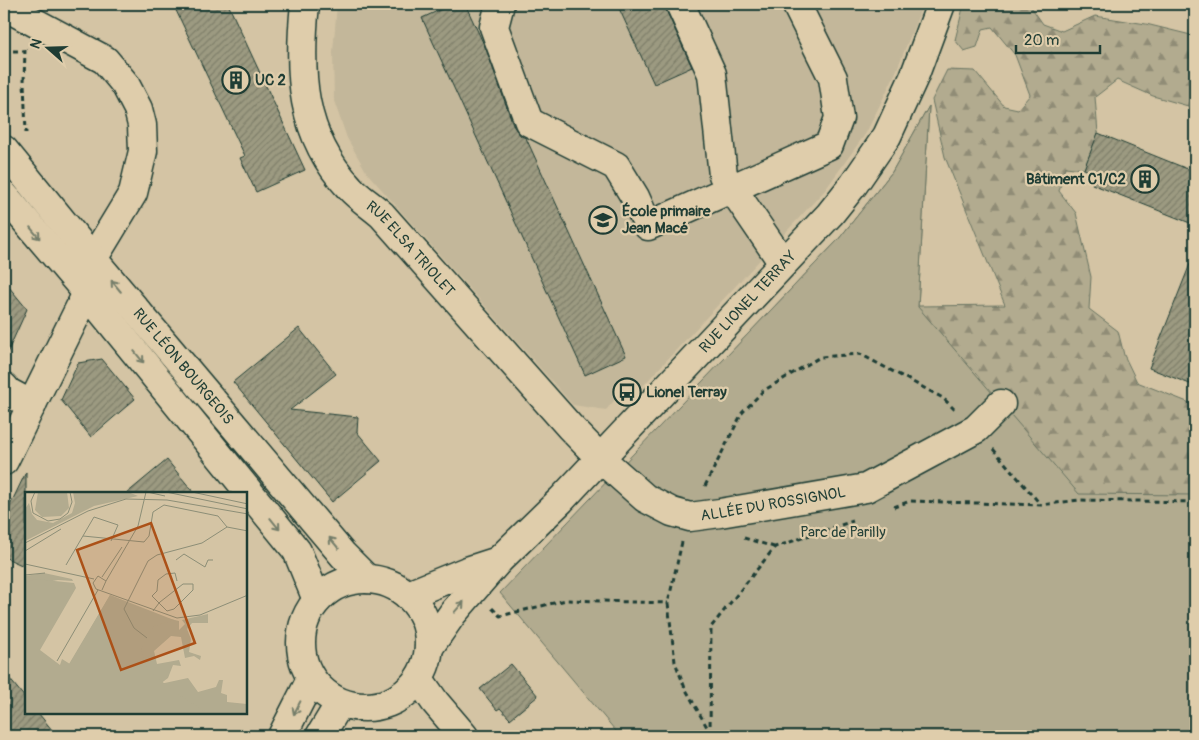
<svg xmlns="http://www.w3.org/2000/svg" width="1199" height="740" font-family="Pangolin,sans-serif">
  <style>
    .built { fill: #c3b79a }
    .forest { fill: url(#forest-firs); stroke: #687462 }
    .green { fill: #b2ab8f; stroke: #687462 }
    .building { fill: url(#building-hatch); stroke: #1f3d34 }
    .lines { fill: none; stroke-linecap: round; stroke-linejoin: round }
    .minor-casing { stroke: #1f3d34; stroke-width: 31 }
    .major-casing { stroke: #1f3d34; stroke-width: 31 }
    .path { stroke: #1f3d34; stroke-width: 3; stroke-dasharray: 5 4; stroke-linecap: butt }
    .minor { stroke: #dfcdab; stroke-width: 28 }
    .major { stroke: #dfcdab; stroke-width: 28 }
    .oneway { stroke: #757e6a }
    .labels { text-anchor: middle; stroke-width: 4.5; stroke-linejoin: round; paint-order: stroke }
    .poi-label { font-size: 15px; font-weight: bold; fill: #1f3d34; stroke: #dfcdab; text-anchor: start }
    .street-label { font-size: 15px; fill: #1f3d34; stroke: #dfcdab }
    .park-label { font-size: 15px; fill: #264239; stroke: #dfcdab }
    .inset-road { fill: none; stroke: #8c8e77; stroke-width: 1 }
    .view { fill: #ac5118; fill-opacity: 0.15; stroke: #ac5118; stroke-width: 2.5 }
    .inset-edge { fill: none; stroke: #1f3d34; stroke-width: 2.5 }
  </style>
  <defs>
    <pattern id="forest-firs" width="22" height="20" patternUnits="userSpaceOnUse" patternTransform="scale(1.25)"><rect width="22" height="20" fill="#b2ab8f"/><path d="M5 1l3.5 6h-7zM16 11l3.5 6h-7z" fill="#908c76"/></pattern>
    <pattern id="building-hatch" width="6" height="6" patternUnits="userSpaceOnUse" patternTransform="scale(1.25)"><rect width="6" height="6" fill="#9c9a81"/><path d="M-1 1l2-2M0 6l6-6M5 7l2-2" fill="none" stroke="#7f7f6a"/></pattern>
  </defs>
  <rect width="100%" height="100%" fill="#d4c4a4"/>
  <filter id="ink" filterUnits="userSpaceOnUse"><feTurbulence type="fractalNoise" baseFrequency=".02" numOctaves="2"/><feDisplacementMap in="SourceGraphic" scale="10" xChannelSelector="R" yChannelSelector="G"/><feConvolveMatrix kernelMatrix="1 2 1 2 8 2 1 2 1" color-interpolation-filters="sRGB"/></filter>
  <g filter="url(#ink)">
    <!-- built -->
    <polygon class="built" points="337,4 923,4 895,74 866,133 825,190 638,391 629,384 606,410 573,405 367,173 347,138 334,101 333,52"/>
    <!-- forest -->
    <polygon class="forest" points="964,4 1029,4 1043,24 1062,31 1095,16 1146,24 1195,36 1195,108 1153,96 1117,80 1095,97 1098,133 1084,169 1065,167 1059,191 1076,213 1091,277 1089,309 1118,331 1124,355 1137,382 1195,405 1195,736 670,416 838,240 892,172 929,106 918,306 1005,305 945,157 932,100 947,70 975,71 1004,106 1018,109 1030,95 1015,55 992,27 983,29 977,47 964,51 955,40"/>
    <!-- green -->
    <polygon class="green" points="929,106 918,307 1079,494 1195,495 1195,736 620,736 500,593 838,240 892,172"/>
    <!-- building -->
    <g class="building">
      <polygon points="173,4 228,4 305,170 256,192 240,158 245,156"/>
      <polygon points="453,4 465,4 486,49 514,127 521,136 526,138 626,356 585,375 422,18"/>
      <polygon points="617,4 665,4 666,10 692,67 654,84"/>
      <polygon points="1098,133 1195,172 1195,225 1092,184 1096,174 1084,169"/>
      <polygon points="1194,254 1195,254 1195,386 1149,368"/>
      <polygon points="4,281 27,309 4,360"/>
      <polygon points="299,328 336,374 290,410 358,417 357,432 381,461 332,502 233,382"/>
      <polygon points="102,359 135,399 91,437 61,400 78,363"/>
      <polygon points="167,460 195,494 126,494"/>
      <polygon points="26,472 26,567 4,557 4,518"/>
      <polygon points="511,664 538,696 510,719 500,708 497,710 480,689"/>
      <polygon points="4,672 26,699 26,714 39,714 57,736 4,736"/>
    </g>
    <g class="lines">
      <!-- minor casing -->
      <g class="minor-casing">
        <g id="minor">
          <path id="s1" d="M305 4C298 72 300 135 350 188 359 198 372 206 382 215L570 427 600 458 645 498 672 512 690 517 720 513 866 488 976 429 1001 404"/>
          <polyline points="500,4 494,27 529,122 616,166 635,197 648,226 829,145 839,118 833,78 796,4"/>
          <polyline points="680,4 712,74 723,175 783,263"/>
          <polyline points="4,6 105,60 125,84 138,109 142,125 143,151 133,193 93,259 87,293 4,461"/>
          <path id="s2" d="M4 150 93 259 343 555 367 579"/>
          <polyline points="4,195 87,293 297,551 317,600"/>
          <polyline points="4,387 8,392 32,405"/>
          <polyline points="419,679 435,702 464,736"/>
        </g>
      </g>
      <!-- major casing -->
      <g class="major-casing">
        <g id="major">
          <circle cx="365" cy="643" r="64"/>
          <polyline points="408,595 467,571 498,561"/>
          <path id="s3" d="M430 646 453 613 498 561 561 500 830 214 854 184 887 136 914 77 941 4"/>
          <polyline points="282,736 311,679"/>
          <polyline points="320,736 340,703"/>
        </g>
      </g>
      <!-- path -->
      <g class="path">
        <polyline points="25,49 24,82 26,133"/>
        <polyline points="4,51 25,51"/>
        <polyline points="993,449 1041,505"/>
        <polyline points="705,486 742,413 763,391 820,357 860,354 943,398 954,409"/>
        <polyline points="894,507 910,501 1041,505 1079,500 1195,502"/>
        <polyline points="744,538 774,547"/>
        <polyline points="682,542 668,603 675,662 685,688 712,736"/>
        <polyline points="492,608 500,616 566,600 668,603"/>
        <polyline points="710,734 711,627 775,547 853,521"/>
      </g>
      <!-- minor -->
      <use href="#minor" class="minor"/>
      <!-- major -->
      <use href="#major" class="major"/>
    </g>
    <!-- one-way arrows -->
    <defs><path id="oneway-shaft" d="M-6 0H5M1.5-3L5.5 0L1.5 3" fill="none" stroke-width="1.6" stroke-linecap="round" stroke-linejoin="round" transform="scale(1.25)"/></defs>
    <g class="oneway">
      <use href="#oneway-shaft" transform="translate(35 233) rotate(50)"/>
      <use href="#oneway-shaft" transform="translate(116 286) rotate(-130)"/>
      <use href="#oneway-shaft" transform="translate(139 357) rotate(51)"/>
      <use href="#oneway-shaft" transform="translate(275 524) rotate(51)"/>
      <use href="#oneway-shaft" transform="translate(334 543) rotate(-130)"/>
      <use href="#oneway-shaft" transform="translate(459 607) rotate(-49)"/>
      <use href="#oneway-shaft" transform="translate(297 708) rotate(117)"/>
    </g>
  </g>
  <!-- icons -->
  <defs>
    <g id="building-ring" transform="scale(1.4375)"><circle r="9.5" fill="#dfcdab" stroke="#1f3d34" stroke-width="1.5"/><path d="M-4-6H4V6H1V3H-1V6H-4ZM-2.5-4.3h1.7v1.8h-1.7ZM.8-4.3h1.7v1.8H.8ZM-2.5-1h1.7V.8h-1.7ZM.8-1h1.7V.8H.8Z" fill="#1f3d34"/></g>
    <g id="school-ring" transform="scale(1.4375)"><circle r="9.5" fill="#dfcdab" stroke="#1f3d34" stroke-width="1.5"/><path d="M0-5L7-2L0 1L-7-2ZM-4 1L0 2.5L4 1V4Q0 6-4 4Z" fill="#1f3d34"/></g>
    <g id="bus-ring" transform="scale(1.4375)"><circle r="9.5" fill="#dfcdab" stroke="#1f3d34" stroke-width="1.5"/><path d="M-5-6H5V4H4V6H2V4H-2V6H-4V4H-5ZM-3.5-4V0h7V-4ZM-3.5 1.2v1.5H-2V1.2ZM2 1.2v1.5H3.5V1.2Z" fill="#1f3d34"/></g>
  </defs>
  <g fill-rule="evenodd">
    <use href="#building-ring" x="236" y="80"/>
    <use href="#building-ring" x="1145" y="179"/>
    <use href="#school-ring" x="603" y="220"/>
    <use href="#bus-ring" x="627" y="392"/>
  </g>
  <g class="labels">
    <!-- poi labels -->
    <g class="poi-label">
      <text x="255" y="85">UC 2</text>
      <text x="1126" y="184" text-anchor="end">Bâtiment C1/C2</text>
      <text x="622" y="216">École primaire<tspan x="622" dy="17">Jean Macé</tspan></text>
      <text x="646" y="397">Lionel Terray</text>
    </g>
    <!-- street labels -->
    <g class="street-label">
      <text dy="5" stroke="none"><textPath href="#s1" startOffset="282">RUE ELSA TRIOLET</textPath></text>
      <text dy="5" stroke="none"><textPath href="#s3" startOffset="469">RUE LIONEL TERRAY</textPath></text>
      <text dy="5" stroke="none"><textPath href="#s2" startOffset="281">RUE LÉON BOURGEOIS</textPath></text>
      <text dy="5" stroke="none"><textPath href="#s1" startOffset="758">ALLÉE DU ROSSIGNOL</textPath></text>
    </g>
    <!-- park labels -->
    <g class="park-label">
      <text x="843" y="537">Parc de Parilly</text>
    </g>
  </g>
  <!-- overview -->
  <g transform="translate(25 492)">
    <rect width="222" height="222" fill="#d4c4a4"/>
    <path d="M13 0H42L44 16 36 24 17 25 10 18ZM48 0H103L113 4 69 14 0 49V17L4 11 7 22 12 28 28 31 47 21 50 11Z" fill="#b2ab8f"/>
    <path d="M19 81 47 87 48 89 33 88 0 94V84ZM85 103 133 124 154 129V138L160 132 157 128 183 122V131H167L162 137 166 147 164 160 176 164 175 168 169 164 160 166 156 145 146 144 129 159 132 172 154 168 156 174 148 173 143 186 135 192 163 186 173 200 191 195 194 188H198L196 201 202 203V210L222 212V222H68L44 172Z" fill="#b2ab8f"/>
    <path d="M10 87 49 91 51 96 15 158 35 173 37 167 45 172 85 103 149 128 129 134 116 157 123 178 151 201 184 222H0V91Z" fill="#b2ab8f"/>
    <path class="inset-road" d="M10 0 6 9 8 21 23 29 35 27 43 21 47 10 45 0M122 0 140 4M141 0 223 17M167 0 223 12M202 35 223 39M58 44 119 50 124 44 128 20 139 13 193 24 202 35M0 51 63 19 101 7 142 8 223 22M0 59 36 37M151 68 159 62 180 75 183 68H188M0 72 69 87M41 73 69 25 93 33 86 49M0 83 20 81M77 85 97 55M81 89 113 34 121 0M77 98 81 89 73 84 68 91 71 97 152 126 175 123 223 103M128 119 134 111 135 110 158 92H168V98L149 117 142 119 127 104 132 99 133 88 141 82 150 81 152 89M122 146 109 136 99 117 123 69 132 63 177 51 202 35M32 169 73 98"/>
    <path class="view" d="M126 31 170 151 96 178 52 58Z"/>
    <rect width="222" height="222" class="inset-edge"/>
  </g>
  <!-- margin -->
  <rect width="1199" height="740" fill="none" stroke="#dfcdab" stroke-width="20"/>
  <rect x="10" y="10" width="1179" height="720" fill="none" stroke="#1f3d34" stroke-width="2" filter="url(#ink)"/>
  <!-- north arrow -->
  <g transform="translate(48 48) rotate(290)" stroke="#dfcdab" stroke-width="4" paint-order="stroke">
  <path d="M0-4L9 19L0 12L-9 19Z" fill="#1f3d34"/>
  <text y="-8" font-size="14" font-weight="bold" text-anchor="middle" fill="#1f3d34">N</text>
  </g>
  <!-- scale -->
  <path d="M1016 45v8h84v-8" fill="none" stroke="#1f3d34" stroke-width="2.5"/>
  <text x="1024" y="45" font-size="15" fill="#1f3d34" stroke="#dfcdab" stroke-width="4" paint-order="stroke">20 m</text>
</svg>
